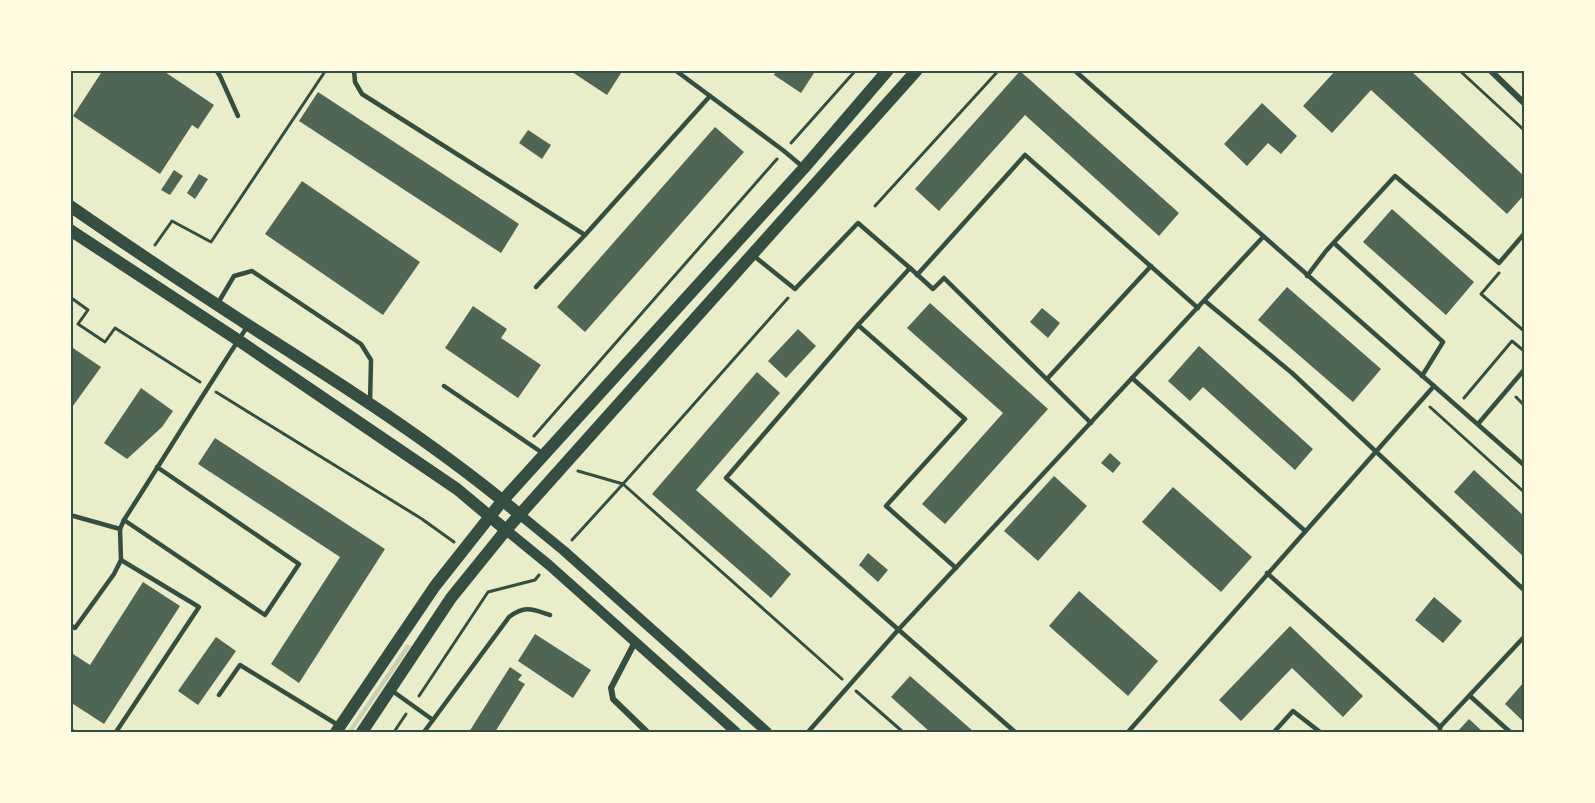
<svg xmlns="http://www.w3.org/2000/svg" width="1595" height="803" font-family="'Open Sans',sans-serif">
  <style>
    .green { fill: #cad2ad }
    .building { fill: #4f6655 }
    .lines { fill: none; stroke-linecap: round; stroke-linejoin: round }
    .path { stroke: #344e41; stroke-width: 3 }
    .service { stroke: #344e41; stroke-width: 4.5 }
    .minor { stroke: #344e41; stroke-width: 6 }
    .tertiary { stroke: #344e41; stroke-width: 10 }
    .secondary { stroke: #344e41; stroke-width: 12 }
    .neatline { fill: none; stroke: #344e41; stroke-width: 2 }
  </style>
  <rect width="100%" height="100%" fill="#e9edc9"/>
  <!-- green -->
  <polygon class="green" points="407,644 411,646 352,732 347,732"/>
  <!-- building -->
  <g class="building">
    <polygon points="103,70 162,70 214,105 198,129 192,125 160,174 73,116"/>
    <polygon points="569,70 623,70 607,95"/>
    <polygon points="777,70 816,70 801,93 774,75"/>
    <polygon points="1336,70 1410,70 1524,176 1524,195 1507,214 1371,90 1332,133 1303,106"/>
    <polygon points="1020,71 1179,213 1159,236 1025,115 939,211 915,189"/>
    <polygon points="318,92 519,224 501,253 299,121"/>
    <polygon points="1262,103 1297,136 1281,154 1268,143 1247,166 1224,144"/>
    <polygon points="715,127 744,152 585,332 557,307"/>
    <polygon points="528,130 551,145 542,159 519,143"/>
    <polygon points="174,170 183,176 170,195 161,190"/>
    <polygon points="199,174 208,179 195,199 187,193"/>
    <polygon points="302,181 420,262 383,315 265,234"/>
    <polygon points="1392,209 1474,282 1446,315 1363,242"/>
    <polygon points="1287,287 1381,369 1353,402 1258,320"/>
    <polygon points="930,303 1048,409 945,524 922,504 1003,413 907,328"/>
    <polygon points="473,306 507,329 501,338 541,365 518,398 445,348"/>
    <polygon points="1042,308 1060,323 1048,338 1030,322"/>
    <polygon points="798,329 816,346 786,378 768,361"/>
    <polygon points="70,346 101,367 70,410"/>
    <polygon points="1199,346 1313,449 1295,470 1203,387 1190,401 1168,381"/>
    <polygon points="757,372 780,393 696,490 791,574 771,598 652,494"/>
    <polygon points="141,388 173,411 162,427 127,459 104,443"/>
    <polygon points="215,438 385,549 299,683 271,664 340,557 198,464"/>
    <polygon points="1110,453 1121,463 1113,473 1101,463"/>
    <polygon points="1474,470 1524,516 1524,557 1454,492"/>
    <polygon points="1054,476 1087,506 1038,561 1004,531"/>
    <polygon points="1173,487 1252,557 1221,592 1142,522"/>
    <polygon points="868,553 888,570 878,582 859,565"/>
    <polygon points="143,582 180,606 104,724 70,702 70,652 90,665"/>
    <polygon points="1079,591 1158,661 1128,696 1049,626"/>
    <polygon points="1434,597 1462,621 1443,643 1415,620"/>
    <polygon points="1290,626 1363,696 1343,717 1292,668 1241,721 1219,700"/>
    <polygon points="535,634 591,670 573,698 518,661"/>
    <polygon points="216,637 236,651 198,705 178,691"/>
    <polygon points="510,667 522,675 518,680 525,684 495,732 469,732"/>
    <polygon points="910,676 974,732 930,732 891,697"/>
    <polygon points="1524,682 1524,722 1505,704"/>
    <polygon points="1469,719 1483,732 1457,732"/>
  </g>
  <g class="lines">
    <!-- path -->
    <g class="path">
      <polyline points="1459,70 1524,130"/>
      <polyline points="791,143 856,70"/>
      <polyline points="875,206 999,70"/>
      <polyline points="155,245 172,221 211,242 326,70"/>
      <polyline points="1499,273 1481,294 1524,331"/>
      <polyline points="70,297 88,310 78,324 105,342 115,328 200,382"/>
      <polyline points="788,298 623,484 842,679"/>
      <polyline points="216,392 422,519 454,542"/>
      <polyline points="1516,397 1524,405"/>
      <polyline points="1464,398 1512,341 1524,351"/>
      <polyline points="1430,407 1524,492"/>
      <polyline points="534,436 777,159"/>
      <polyline points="572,540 623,484 578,471"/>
      <polyline points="856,691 903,732"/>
      <polyline points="419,696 488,592 535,580 539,575"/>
      <polyline points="394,732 406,714"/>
    </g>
    <!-- service -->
    <g class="service">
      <polyline points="216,70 220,76 238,116"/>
      <polyline points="354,70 355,82 362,94 585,235 710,96 675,70"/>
      <polyline points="1074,70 1524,465"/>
      <polyline points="710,96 784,151 803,167"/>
      <polyline points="1334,243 1443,342 1422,376"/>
      <polyline points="754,256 795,289 858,223 910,268 858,325 965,419 886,506 956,568"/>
      <polyline points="910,268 933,289 944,278 1091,423"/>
      <polyline points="917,275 1025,155 1198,308"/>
      <polyline points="1307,276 1326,251 1395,176 1499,263 1524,234"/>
      <polyline points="536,287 585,235"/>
      <polyline points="1205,301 1292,373 1524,590"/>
      <polyline points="218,303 234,276 252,271 361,344 371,360 370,403"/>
      <polyline points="858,325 726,478 1015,732"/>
      <polyline points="1132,378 1304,530"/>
      <polyline points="1047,379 1151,266"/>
      <polyline points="444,386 544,454"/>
      <polyline points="1478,424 1524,370"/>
      <path d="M157 467 299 564 265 615 124 520C165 456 205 391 247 327"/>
      <polyline points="70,515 120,529 124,520"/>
      <polyline points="1267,573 1440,727 1440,732"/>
      <polyline points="70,625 75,628 114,574 121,560 120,529"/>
      <polyline points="391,690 433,720"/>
      <polyline points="219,695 240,665 338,725"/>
      <polyline points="1470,696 1510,732"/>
      <polyline points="1440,727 1524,637"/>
      <polyline points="70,731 74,732"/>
      <polyline points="116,732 199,607 121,560"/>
      <path d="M424 732 509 617C525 605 532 609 550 615"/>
      <polyline points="808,732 899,629 1263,237"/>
      <polyline points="1128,732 1434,386"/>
      <polyline points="1274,732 1293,711 1320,732"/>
    </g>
    <!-- minor -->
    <g class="minor">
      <polyline points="1490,70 1524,103"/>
      <polyline points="635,642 611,688 613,699 647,732"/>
    </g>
    <!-- tertiary -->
    <g class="tertiary">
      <polyline points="519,514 563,550 767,732"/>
      <polyline points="506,530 549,565 736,732"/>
    </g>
    <!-- secondary -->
    <g class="secondary">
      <path d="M70 206C129 247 188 286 248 325 341 384 434 443 519 514"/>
      <polyline points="70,230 238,340 457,489 506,530"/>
      <polyline points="336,732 435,586 503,500 804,168 888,70"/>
      <polyline points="362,732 451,598 506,530 917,70"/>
    </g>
  </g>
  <!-- border -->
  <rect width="1595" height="803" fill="none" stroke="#fefae0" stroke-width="144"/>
  <rect x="72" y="72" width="1451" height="659" class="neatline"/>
</svg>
